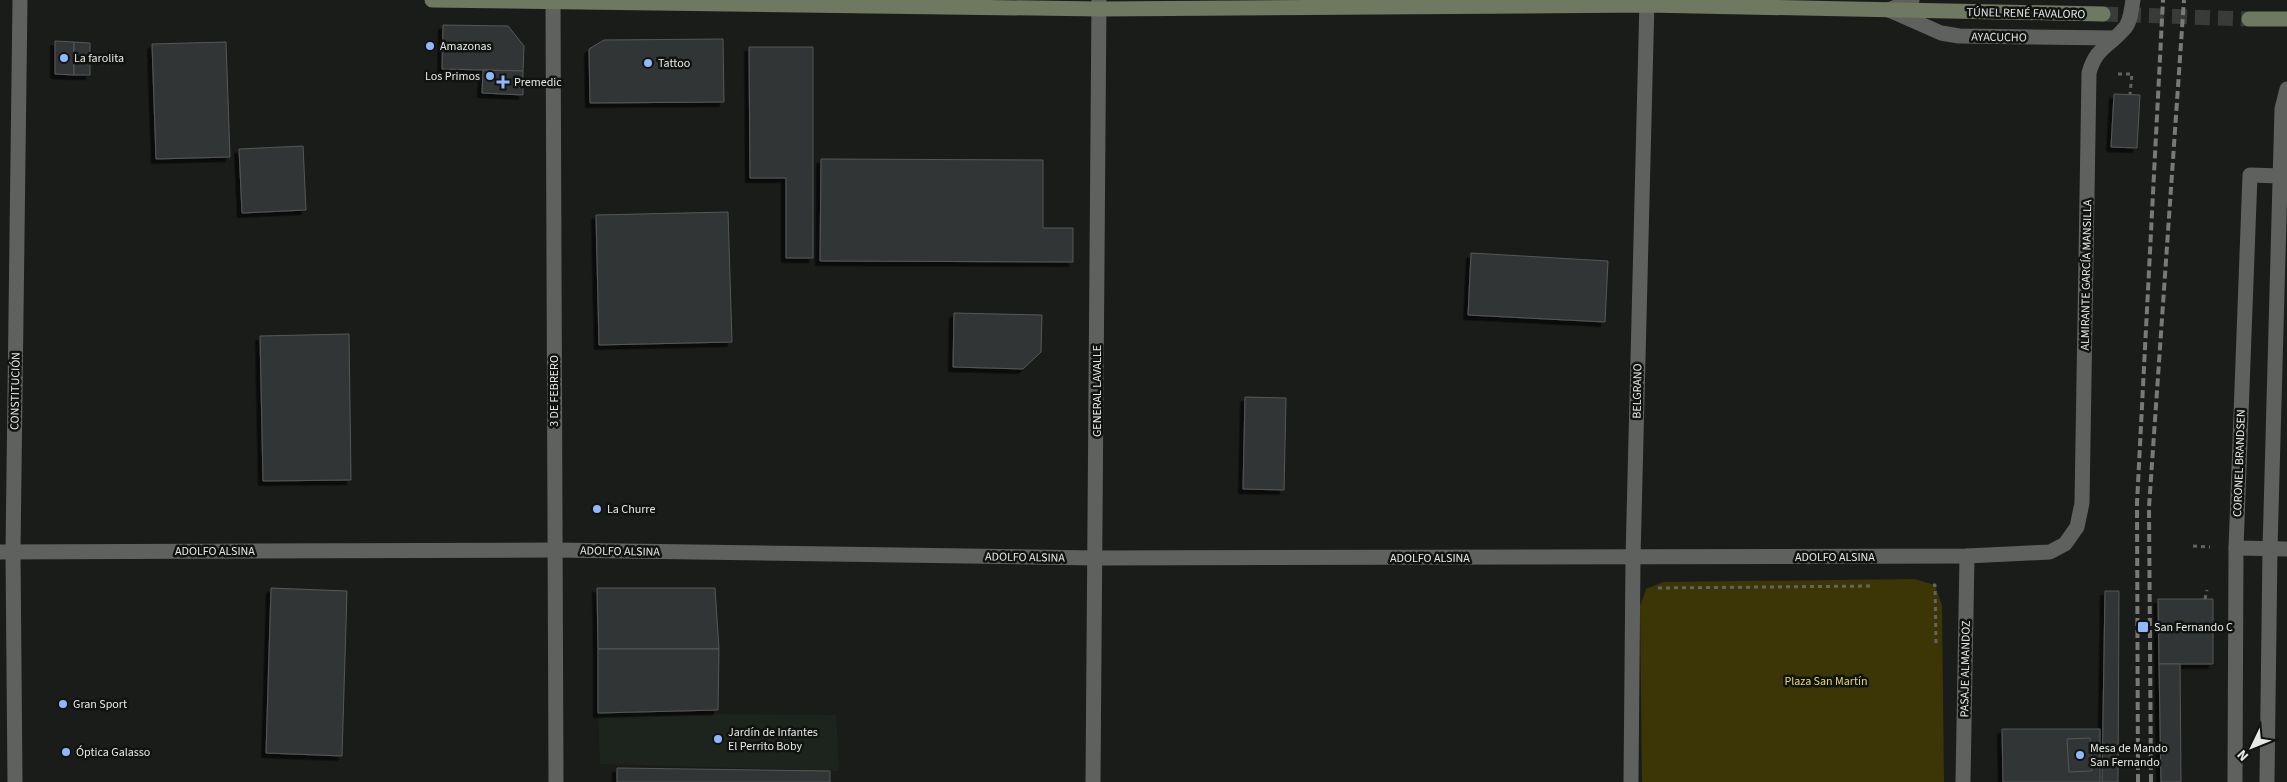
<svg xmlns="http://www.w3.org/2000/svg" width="2287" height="782" font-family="'Source Sans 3',sans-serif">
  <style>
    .built { fill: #1d241e }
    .green { fill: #3c3606 }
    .building { fill: #333635; stroke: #555857; filter: url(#shadow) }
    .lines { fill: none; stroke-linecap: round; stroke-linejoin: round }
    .secondary-tunnel { stroke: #393b39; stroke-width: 15; stroke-dasharray: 15 8; stroke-linecap: butt }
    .path { stroke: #626462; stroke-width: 3; stroke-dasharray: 4 4; stroke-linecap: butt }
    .street { stroke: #5f615f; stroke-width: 15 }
    .secondary { stroke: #6f7860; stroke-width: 15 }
    .rail { stroke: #787a78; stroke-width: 4; stroke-dasharray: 8 4; stroke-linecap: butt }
    .poi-dot { fill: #91b8fd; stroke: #111311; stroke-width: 2 }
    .labels { text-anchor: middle; stroke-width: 5; stroke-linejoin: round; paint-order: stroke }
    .street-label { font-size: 12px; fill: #e6e8e6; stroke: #111311 }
    .poi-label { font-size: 12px; fill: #e6e8e6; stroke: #111311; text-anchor: start }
    .park-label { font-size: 12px; fill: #e5d771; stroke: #111311 }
  </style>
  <defs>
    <filter id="shadow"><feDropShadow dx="-4.5" dy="4.5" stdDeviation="0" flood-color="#0009"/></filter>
  </defs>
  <rect width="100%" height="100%" fill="#1a1c1a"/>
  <!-- built -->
  <polygon class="built" points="598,713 836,715 839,771 600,764"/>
  <!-- green -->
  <polygon class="green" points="1914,579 1935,585 1942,606 1944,782 1642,782 1640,606 1646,589 1663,582"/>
  <!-- building -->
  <g class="building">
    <polygon points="443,25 508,26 524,46 523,71 442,69"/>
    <polygon points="723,39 724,102 590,103 589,49 604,40"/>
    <polygon points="55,41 74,42 74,75 55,74"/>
    <polygon points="74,42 90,43 90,75 74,75"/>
    <polygon points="226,42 230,157 156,159 152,44"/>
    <polygon points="749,47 813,47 813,258 786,258 786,178 750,178"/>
    <polygon points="483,70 523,71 523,95 482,93"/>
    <polygon points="2114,94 2140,95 2137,148 2111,147"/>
    <polygon points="303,146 306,210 242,213 239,149"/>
    <polygon points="821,159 1043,160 1043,228 1073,228 1073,262 820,261"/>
    <polygon points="728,212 732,342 599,345 596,215"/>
    <polygon points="1471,253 1608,261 1605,322 1468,315"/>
    <polygon points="954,313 1042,315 1041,352 1023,369 953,367"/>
    <polygon points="349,334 351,480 263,481 260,336"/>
    <polygon points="1245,397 1286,398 1284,490 1243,489"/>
    <polygon points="271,588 347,591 342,756 266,753"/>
    <polygon points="597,588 715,588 719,649 598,649"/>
    <polygon points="2105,591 2119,591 2118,782 2102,782"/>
    <polygon points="2158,599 2213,599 2213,664 2159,664"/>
    <polygon points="598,649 719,649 718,710 598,713"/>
    <polygon points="2159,664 2180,664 2181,782 2161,782"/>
    <polygon points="2002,729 2100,729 2100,782 2003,782"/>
    <polygon points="2090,738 2092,771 2069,772 2067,739"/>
    <polygon points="617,768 830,771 830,782 617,782"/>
  </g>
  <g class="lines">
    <!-- secondary-tunnel -->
    <polyline class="secondary-tunnel" points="2103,14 2249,19"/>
    <!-- path -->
    <g class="path">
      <polyline points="2118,74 2132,74 2130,94"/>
      <polyline points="2193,546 2210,547"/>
      <polyline points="1933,585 1935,585 1936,644"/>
      <polyline points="1658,588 1872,586"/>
      <polyline points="2205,599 2207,590"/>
    </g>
    <!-- street -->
    <g class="street">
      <polyline points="553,0 556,782"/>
      <polyline points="1889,10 1941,33 1959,36 2114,38"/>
      <polyline points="1889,10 1912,0"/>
      <polyline points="2236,548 2287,549"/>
      <path d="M0 552 555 550 1096 558 1967 556 2050 552 2065 544 2077 527 2082 503 2089 73C2096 48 2107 48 2123 30 2131 23 2131 10 2133 0"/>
      <polyline points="15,782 13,552 20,0"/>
      <polyline points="1093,782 1099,0"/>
      <polyline points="1631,782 1633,558 1647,0"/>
      <polyline points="1963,782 1967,556"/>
      <polyline points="2235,782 2236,548 2250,175 2280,176"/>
      <polyline points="2267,782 2270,549 2282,109 2287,89"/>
    </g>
    <!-- secondary -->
    <g class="secondary">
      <polyline points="432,0 1100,9 1647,5 2103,14"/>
      <polyline points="2249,19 2287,19"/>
    </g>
    <!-- rail -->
    <g class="rail">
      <polyline points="2138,782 2137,503 2163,0"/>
      <polyline points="2151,782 2149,507 2184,0"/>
    </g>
  </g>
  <!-- markers -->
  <g class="poi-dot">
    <circle cx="430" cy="46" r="5"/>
    <circle cx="64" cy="58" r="5"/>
    <circle cx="648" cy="63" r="5"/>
    <circle cx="490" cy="76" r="5"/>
    <path d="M500.5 74.5h5v5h5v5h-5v5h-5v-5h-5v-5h5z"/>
    <circle cx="597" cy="509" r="5"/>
    <rect x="2137" y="621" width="12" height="12" rx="2.5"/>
    <circle cx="63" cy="704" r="5"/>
    <circle cx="718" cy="739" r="5"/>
    <circle cx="66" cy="752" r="5"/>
    <circle cx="2080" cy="755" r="5"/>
  </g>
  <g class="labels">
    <!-- street labels -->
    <g class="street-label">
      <text transform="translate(2026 13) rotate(1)" y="4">TÚNEL RENÉ FAVALORO</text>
      <text transform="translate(1999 37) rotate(1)" y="4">AYACUCHO</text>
      <text transform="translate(2086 275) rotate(-89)" y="4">ALMIRANTE GARCÍA MANSILLA</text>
      <text transform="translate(15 391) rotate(-89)" y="4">CONSTITUCIÓN</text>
      <text transform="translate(554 391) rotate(-90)" y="4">3 DE FEBRERO</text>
      <text transform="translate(1097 391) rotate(-90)" y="4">GENERAL LAVALLE</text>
      <text transform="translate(1637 391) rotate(-89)" y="4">BELGRANO</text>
      <text transform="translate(2239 463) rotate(-88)" y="4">CORONEL BRANDSEN</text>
      <text x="215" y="555">ADOLFO ALSINA</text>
      <text transform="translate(620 551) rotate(1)" y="4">ADOLFO ALSINA</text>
      <text transform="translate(1025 557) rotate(1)" y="4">ADOLFO ALSINA</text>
      <text x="1835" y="561">ADOLFO ALSINA</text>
      <text x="1430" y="562">ADOLFO ALSINA</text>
      <text transform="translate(1965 669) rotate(-89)" y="4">PASAJE ALMANDOZ</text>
    </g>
    <!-- poi labels -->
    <g class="poi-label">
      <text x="440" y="50">Amazonas</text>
      <text x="74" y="62">La farolita</text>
      <text x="658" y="67">Tattoo</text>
      <text x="480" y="80" text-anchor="end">Los Primos</text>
      <text x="514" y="86">Premedic</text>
      <text x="607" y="513">La Churre</text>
      <text x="2154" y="631">San Fernando C</text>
      <text x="73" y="708">Gran Sport</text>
      <text x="728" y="736">Jardín de Infantes<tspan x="728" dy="14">El Perrito Boby</tspan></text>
      <text x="2090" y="752">Mesa de Mando<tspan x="2090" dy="14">San Fernando</tspan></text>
      <text x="76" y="756">Óptica Galasso</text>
    </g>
    <!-- park labels -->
    <g class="park-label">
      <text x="1826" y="685">Plaza San Martín</text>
    </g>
  </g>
  <!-- north arrow -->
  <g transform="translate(2252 747) rotate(227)" stroke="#111311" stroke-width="4" paint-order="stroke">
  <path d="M0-4L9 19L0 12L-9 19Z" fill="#e6e8e6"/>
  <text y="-8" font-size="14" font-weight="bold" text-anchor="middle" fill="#e6e8e6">N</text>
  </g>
</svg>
